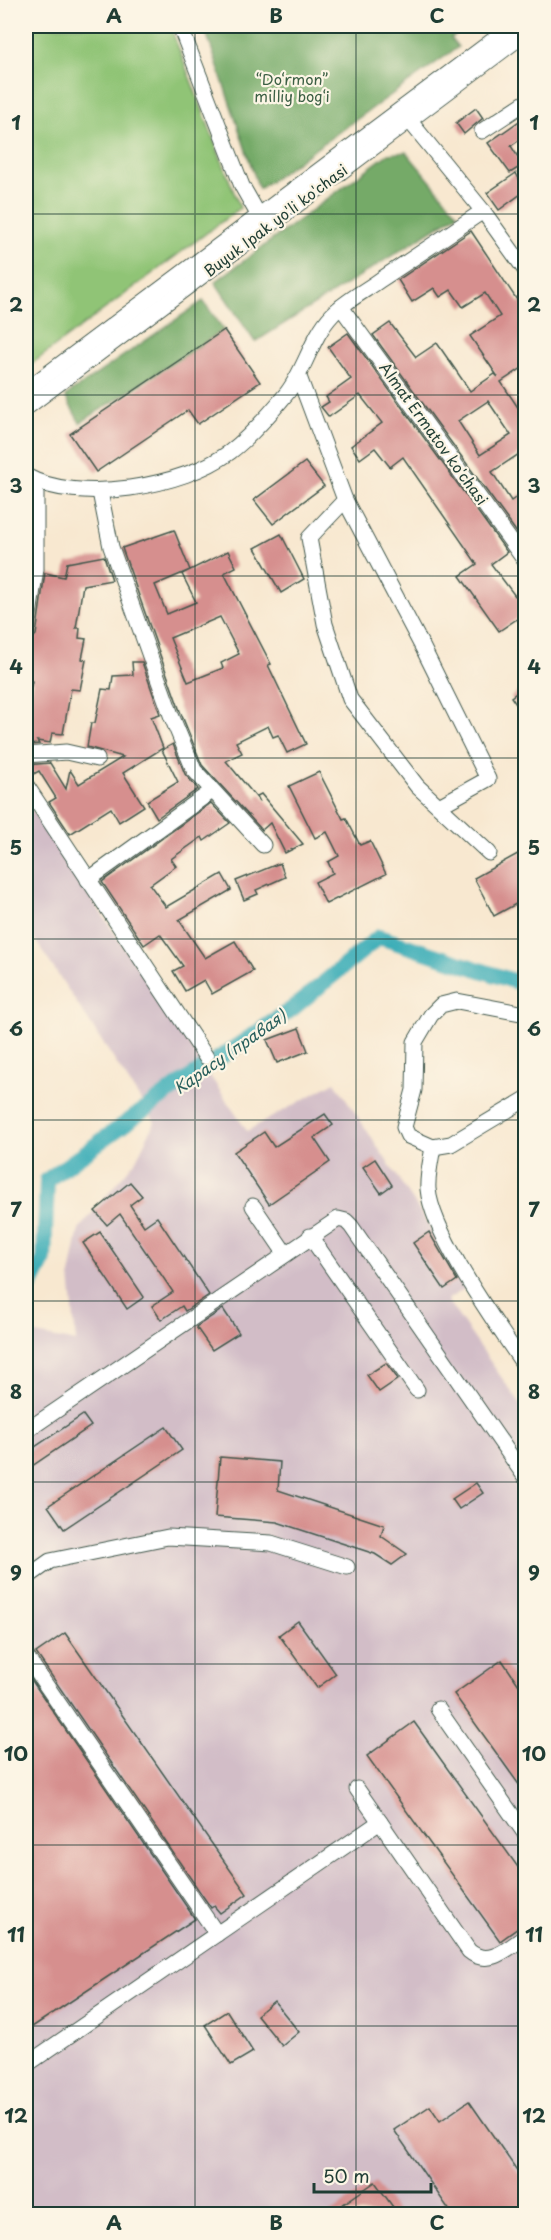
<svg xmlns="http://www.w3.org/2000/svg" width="551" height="2240" font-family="'Playpen Sans',sans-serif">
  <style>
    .industrial { fill: #d2bdc7 }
    .green { fill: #90c476; stroke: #588055; stroke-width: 1.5 }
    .forest { fill: #74aa67; stroke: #4a744e; stroke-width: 1.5 }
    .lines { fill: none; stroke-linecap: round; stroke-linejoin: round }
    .canal { stroke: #3eaeb8; stroke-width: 16 }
    .building { fill: #d68f8e; fill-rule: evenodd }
    .minor-casing { stroke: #40574b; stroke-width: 17 }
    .minor { stroke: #fff; stroke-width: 15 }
    .grid { fill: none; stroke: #1f3d34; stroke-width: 1.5; stroke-opacity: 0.55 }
    .labels { text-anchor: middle; stroke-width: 4.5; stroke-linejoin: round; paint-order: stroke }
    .park-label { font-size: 15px; fill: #3b5f44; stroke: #fcf5e5 }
    .street-label { font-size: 15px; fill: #1f3d34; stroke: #fcf5e5 }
    .water-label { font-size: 16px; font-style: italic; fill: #285f5c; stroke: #fcf5e5 }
    .neatline { fill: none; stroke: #1f3d34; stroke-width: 2 }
    .grid-label { font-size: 20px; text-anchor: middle; font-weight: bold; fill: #1f3d34 }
  </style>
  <rect width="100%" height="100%" fill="#fcf5e5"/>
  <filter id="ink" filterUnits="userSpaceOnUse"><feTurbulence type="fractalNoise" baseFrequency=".0167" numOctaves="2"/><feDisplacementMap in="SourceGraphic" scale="12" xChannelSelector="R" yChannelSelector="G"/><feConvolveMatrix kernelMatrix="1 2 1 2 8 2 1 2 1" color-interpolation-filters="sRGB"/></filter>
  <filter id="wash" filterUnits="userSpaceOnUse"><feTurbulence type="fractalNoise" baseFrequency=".008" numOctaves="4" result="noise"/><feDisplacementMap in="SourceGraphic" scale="24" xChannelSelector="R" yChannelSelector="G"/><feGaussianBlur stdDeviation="1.35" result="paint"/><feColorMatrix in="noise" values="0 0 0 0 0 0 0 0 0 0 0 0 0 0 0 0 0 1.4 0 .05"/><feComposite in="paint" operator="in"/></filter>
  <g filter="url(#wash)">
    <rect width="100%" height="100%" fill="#f8e8d0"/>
    <!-- industrial -->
    <polygon class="industrial" points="26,801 247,1131 335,1082 469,1286 447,1300 525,1411 525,2214 26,2214 26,1332 76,1342 70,1275 79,1229 136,1160 155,1122 26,926"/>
    <!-- green -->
    <polygon class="green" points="26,26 170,26 240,208 26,368"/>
    <!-- forest -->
    <g class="forest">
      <polygon points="204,26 468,26 451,38 458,47 259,189"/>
      <polygon points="406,152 458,214 255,342 215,282 388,154"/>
      <polygon points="203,301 224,330 80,423 65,396"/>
    </g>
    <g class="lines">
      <!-- canal -->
      <polyline class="canal" points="26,1294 44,1259 47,1180 169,1092 292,1009 379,937 526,985"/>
    </g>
    <g id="blocks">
      <!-- building -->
      <g class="building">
        <polygon points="476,108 483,118 464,134 456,123"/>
        <polygon points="525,117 525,136 511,146 523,165 510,173 488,143"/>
        <polygon points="516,173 525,191 499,210 487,193"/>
        <path d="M471 231 519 303 525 299V366L501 382 525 418V450L492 472 511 501 525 491V539L523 541 373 335 390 323 416 357 437 343 470 391 495 374 498 377 470 336 500 316 485 293 463 307 451 290 440 297 434 288 412 302 398 280ZM488 401 511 435 480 455 458 421Z"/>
        <polygon points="224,330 260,382 198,424 188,410 96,472 70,434"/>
        <polygon points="348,333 507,552 491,564 515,596 525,588 525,631 517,619 499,631 460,576 477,564 403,457 390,467 375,448 360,459 351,446 382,423 360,395 329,417 321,407 329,402 326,397 351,379 328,347"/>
        <polygon points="305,462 324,486 273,524 254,500"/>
        <path d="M174 530 190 570 155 585 167 614 196 602 182 574 228 551 236 567 224 573 271 664 268 665 306 744 287 753 278 735 273 737 268 726 236 742 242 753 226 761 260 802 257 796 261 794 303 844 285 853 270 823 262 830 202 765 180 711 122 548ZM220 617 239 654 221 663 223 668 188 682 170 638Z"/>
        <polygon points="281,534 304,579 281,593 255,548"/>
        <polygon points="104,556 112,580 83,585 76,628 80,628 79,638 86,639 82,659 86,660 80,690 71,689 63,734 52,733 50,743 37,741 39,744 26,745 26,711 32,681 26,680 26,658 28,643 36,635 45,573 64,577 67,563"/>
        <polygon points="132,662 142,662 160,714 151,717 163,748 123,773 144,806 119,822 111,808 70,834 49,802 56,798 39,771 30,776 26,775 26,765 50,763 66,789 70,770 79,784 123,757 87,747 91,723 95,723 102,689 111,690 113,676 133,675"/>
        <polygon points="525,687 525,717 511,697"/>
        <polygon points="173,744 185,774 198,789 157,818 147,801 178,782 162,750"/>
        <polygon points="319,772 343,819 346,818 360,845 370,841 386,874 326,904 315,882 333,873 328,862 339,856 327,832 315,838 289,786"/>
        <polygon points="211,803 230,823 204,841 202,837 171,859 176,866 150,885 166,907 222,874 231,890 179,920 205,958 235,941 253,971 212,994 204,980 185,991 173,971 183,966 160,934 144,945 102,882"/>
        <polygon points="525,850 525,899 494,916 474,878"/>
        <polygon points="280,863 285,877 256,890 258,894 244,900 236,881"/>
        <polygon points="299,1028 308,1051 277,1063 267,1040"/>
        <polygon points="325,1114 333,1125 314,1138 330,1162 269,1204 234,1152 264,1132 274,1147"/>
        <polygon points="375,1159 392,1185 381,1193 363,1167"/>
        <polygon points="130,1182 142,1196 130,1205 144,1226 157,1217 209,1295 185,1311 182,1306 161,1320 152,1306 173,1292 120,1214 107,1225 95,1211"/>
        <polygon points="100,1232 144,1297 127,1309 83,1243"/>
        <polygon points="429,1232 457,1280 444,1289 413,1243"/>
        <polygon points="223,1309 239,1333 212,1350 196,1327"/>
        <polygon points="386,1363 398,1379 379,1392 367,1375"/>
        <polygon points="83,1415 91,1426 26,1470 26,1453"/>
        <polygon points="166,1427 182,1450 64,1529 48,1506"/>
        <polygon points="220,1457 280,1462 278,1490 384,1525 381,1536 407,1554 392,1565 375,1554 277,1522 215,1517"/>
        <polygon points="476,1483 483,1493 459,1509 452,1499"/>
        <polygon points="298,1621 336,1674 317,1688 279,1635"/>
        <polygon points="65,1633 247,1894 220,1913 214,1906 211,1908 36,1653"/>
        <polygon points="502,1660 525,1694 525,1793 454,1694"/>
        <polygon points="26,1672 195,1919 26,2031"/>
        <polygon points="414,1722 525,1877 525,1923 500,1941 367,1756"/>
        <polygon points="274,2001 299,2032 282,2046 257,2015"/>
        <polygon points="227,2011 253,2052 231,2065 205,2025"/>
        <polygon points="469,2101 525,2182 525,2214 452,2214 394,2130 430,2106 440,2121"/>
        <polygon points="375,2182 398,2214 329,2214"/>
      </g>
    </g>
  </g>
  <g filter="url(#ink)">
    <use href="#blocks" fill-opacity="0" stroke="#40574b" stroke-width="1.5"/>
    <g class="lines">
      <!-- minor casing -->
      <g class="minor-casing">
        <g id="minor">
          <polyline points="180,26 242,186 263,223"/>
          <polyline points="404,114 483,211 526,271"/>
          <polyline points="482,131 526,102"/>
          <polyline points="341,307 526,562"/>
          <polyline points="299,377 345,500 309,538 325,624 350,699 417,786 489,853"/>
          <polyline points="26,390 512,26"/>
          <polyline points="26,408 526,33"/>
          <path d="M26 476C78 505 183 487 230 452 251 436 270 414 287 393 305 370 312 336 332 315 345 301 365 291 380 280 415 257 449 234 483 211"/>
          <polyline points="100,492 111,547 171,715 194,770 263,845"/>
          <polyline points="345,500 423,648 488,779 439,806"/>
          <polyline points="26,634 36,569 36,482"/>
          <polyline points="26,755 66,752 97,759"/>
          <polyline points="26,785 206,1057"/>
          <polyline points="88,880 212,791"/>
          <path d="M526 1014 457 1001 441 1005 431 1015 415 1042 414 1090 404 1127 408 1136 433 1147C431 1160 427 1176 428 1189 432 1235 498 1326 526 1368"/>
          <polyline points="433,1147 451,1144 526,1099"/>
          <polyline points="253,1206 285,1253"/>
          <polyline points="310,1236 417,1390"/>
          <polyline points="26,1431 338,1219 346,1221 351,1226 526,1478"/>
          <polyline points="26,1578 50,1561 168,1537 271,1543 347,1567"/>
          <polyline points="26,1656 217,1934"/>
          <polyline points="438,1709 526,1835"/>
          <polyline points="357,1789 380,1822"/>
          <path d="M26 2065 380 1822 469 1951C489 1968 508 1948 526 1936"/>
        </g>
      </g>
      <!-- minor -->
      <use href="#minor" class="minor"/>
    </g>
  </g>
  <!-- grid -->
  <path class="grid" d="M195 26V2214M356 26V2214M26 214H526M26 395H526M26 576H526M26 758H526M26 939H526M26 1120H526M26 1301H526M26 1482H526M26 1664H526M26 1845H526M26 2026H526"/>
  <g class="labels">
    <!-- park labels -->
    <g class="park-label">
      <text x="292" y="85">“Do‘rmon”<tspan x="292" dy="17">milliy bog‘i</tspan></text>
    </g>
    <!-- street labels -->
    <g class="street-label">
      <text transform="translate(276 221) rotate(-37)" y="5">Buyuk Ipak yo'li ko'chasi</text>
      <text transform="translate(433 434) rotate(54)" y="5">Almat Ermatov ko'chasi</text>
    </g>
    <!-- water labels -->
    <g class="water-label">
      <text transform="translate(230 1052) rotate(-35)" y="6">Карасу (правая)</text>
    </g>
  </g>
  <!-- margin -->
  <rect width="551" height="2240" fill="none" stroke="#fcf5e5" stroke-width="66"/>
  <!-- scale -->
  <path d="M314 2183v9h117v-9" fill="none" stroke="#1f3d34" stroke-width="3"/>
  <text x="323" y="2183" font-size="18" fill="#1f3d34" stroke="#fcf5e5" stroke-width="4.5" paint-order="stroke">50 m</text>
  <rect x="33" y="33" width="485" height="2174" class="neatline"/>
  <g class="grid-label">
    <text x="114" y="23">A</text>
    <text x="276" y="23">B</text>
    <text x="437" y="23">C</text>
    <text x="16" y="130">1</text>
    <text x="534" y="130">1</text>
    <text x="16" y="312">2</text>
    <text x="534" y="312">2</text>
    <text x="16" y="493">3</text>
    <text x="534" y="493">3</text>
    <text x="16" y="674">4</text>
    <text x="534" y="674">4</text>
    <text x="16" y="855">5</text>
    <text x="534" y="855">5</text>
    <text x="16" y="1036">6</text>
    <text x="534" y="1036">6</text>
    <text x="16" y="1217">7</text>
    <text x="534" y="1217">7</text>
    <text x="16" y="1399">8</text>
    <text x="534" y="1399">8</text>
    <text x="16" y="1580">9</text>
    <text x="534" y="1580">9</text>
    <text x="16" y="1761">10</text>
    <text x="534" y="1761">10</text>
    <text x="16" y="1942">11</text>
    <text x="534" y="1942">11</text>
    <text x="16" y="2123">12</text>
    <text x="534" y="2123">12</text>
    <text x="114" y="2230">A</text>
    <text x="276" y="2230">B</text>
    <text x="437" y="2230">C</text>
  </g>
</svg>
